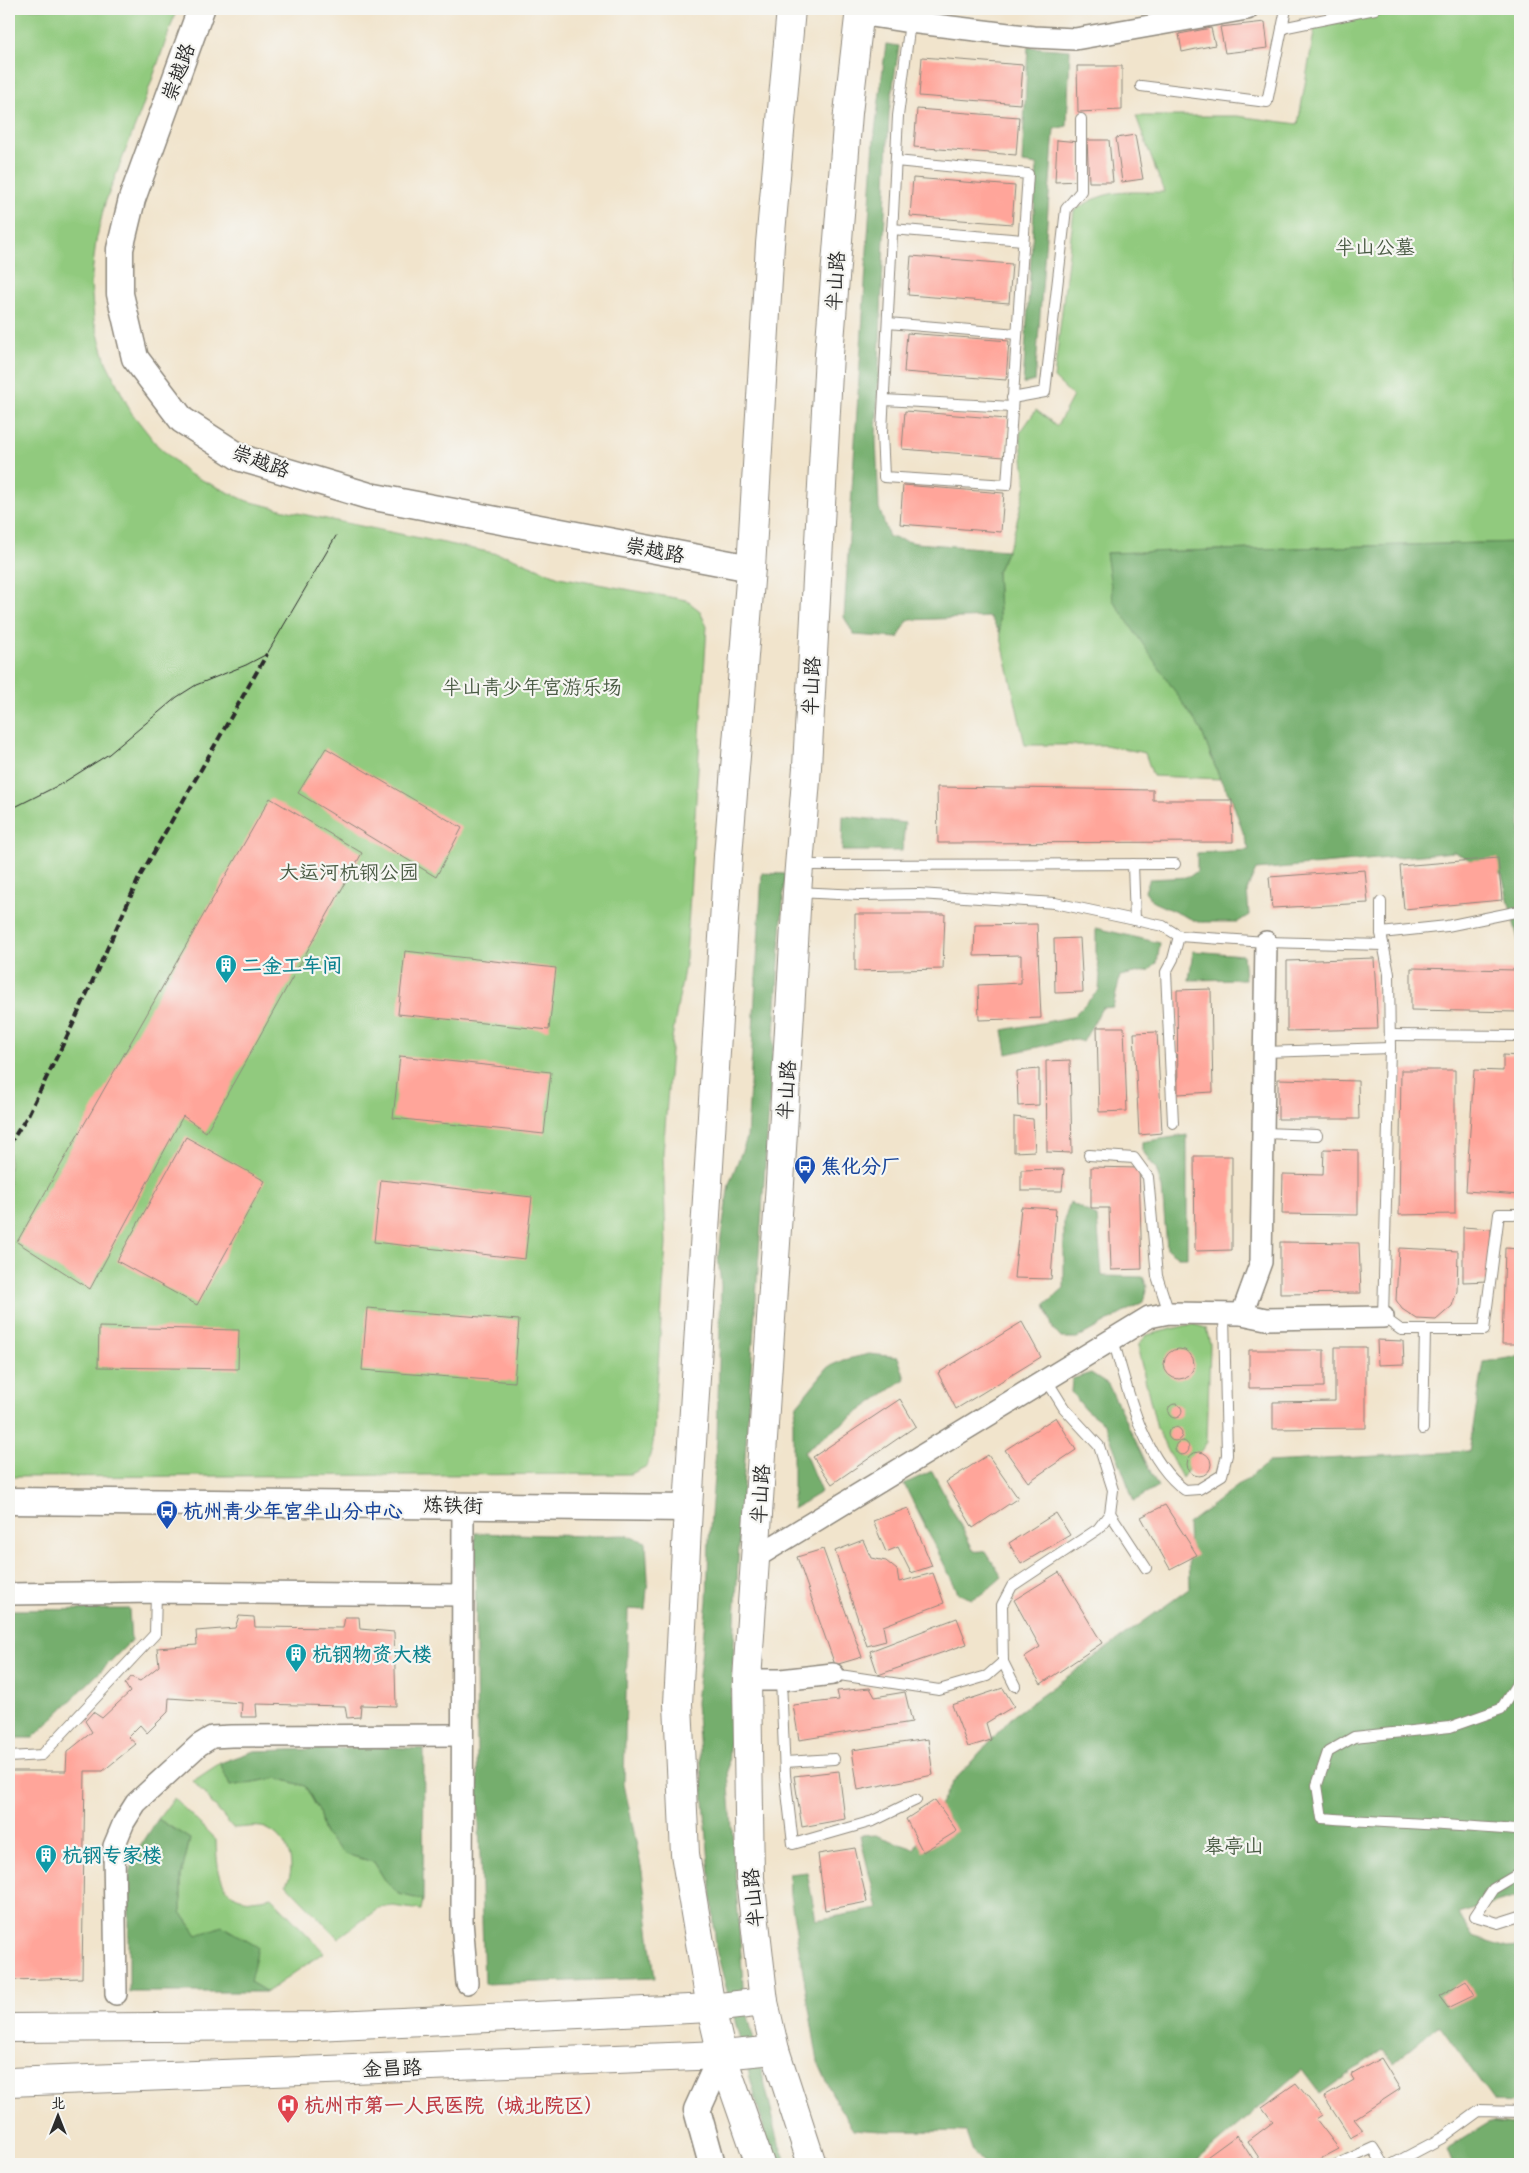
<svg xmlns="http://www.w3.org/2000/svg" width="1529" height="2173" font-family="Dekko,'LXGW WenKai TC',sans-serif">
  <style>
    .green { fill: #91ca7e; stroke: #5e7a54 }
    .forest { fill: #74ae6d; stroke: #506c4c }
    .building { fill: #ffa59a }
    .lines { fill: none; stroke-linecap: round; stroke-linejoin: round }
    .service-casing { stroke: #8e887c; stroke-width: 12 }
    .minor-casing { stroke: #8e887c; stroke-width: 24 }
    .tertiary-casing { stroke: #8e887c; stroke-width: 29 }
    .secondary-casing { stroke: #8e887c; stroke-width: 30 }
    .service { stroke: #fff; stroke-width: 10 }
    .minor { stroke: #fff; stroke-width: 21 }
    .tertiary { stroke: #fff; stroke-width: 26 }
    .secondary { stroke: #fff; stroke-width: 28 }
    .tram { stroke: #2b2b2b; stroke-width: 1 }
    .rail { stroke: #2b2b2b; stroke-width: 4; stroke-dasharray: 8 4; stroke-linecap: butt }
    .labels { text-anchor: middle; stroke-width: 4.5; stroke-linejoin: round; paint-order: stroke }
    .street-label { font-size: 20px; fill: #2b2b2b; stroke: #f6f6f2 }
    .park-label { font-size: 20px; fill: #4a5b44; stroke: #f6f6f2 }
    .culture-label { font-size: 20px; font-weight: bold; fill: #0d838f; stroke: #f6f6f2; text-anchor: start }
    .transit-label { font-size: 20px; font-weight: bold; fill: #164399; stroke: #f6f6f2; text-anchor: start }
    .health-label { font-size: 20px; font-weight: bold; fill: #be3a42; stroke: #f6f6f2; text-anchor: start }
  </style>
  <rect width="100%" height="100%" fill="#f6f6f2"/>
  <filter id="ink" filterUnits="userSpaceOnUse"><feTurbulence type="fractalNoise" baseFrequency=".02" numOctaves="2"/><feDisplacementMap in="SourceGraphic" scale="10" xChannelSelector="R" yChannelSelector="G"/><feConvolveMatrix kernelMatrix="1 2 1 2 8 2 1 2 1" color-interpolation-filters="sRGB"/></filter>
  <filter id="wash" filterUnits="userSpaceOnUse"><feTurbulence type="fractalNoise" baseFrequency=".0096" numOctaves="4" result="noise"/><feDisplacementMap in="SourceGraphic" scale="20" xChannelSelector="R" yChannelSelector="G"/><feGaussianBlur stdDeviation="1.12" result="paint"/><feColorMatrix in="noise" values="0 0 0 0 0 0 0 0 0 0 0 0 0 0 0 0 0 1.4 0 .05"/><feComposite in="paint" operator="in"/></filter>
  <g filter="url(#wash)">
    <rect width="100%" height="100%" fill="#f1e4cc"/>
    <!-- green -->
    <g class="green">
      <polygon points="9,9 177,9 141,111 105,203 96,241 91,283 94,320 106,362 131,412 157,445 189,474 247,501 302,514 508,556 559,577 686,600 699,610 707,626 686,958 672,1038 663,1153 666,1244 653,1444 647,1466 631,1474 9,1477"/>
      <path d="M1408 9H1520V542L1106 553 1201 730 1220 779 1153 776 1145 753 1105 745H1025L1000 633 997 572 1013 537 1026 484 1020 433 1036 410 1057 426 1073 396 1054 378 1074 211C1108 187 1126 193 1164 192L1136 116H1237L1298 124 1315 27Z"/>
      <polygon points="1192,1324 1206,1328 1210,1344 1207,1442 1182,1478 1157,1429 1139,1354 1139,1344 1147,1335"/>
      <path d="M220 1763 230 1786 277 1778 305 1786 319 1811 324 1834 345 1854 374 1862 385 1880 399 1894 423 1900 421 1910 393 1906 379 1908 338 1938 286 1884C298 1865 287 1836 265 1828 257 1825 242 1828 233 1828L193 1781Z"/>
      <path d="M174 1798 216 1840C217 1879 223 1909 271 1897L324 1952 267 1992 250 1982 197 1935 181 1912V1876L190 1839 158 1819Z"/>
    </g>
    <!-- forest -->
    <g class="forest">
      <polygon points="886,44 899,46 889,113 876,439 879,508 889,537 916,543 1007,550 997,572 1000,633 990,617 908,620 898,638 854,635 844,617 874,140"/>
      <polygon points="1028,47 1070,50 1067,126 1054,129 1035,381 1023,384 1037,165 1022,163"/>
      <polygon points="1520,542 1520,948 1502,875 1454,852 1256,870 1247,890 1249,915 1238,922 1198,922 1153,902 1145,891 1150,879 1189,877 1197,871 1197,853 1249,850 1232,800 1220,779 1201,730 1113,600 1106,553"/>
      <polygon points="843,816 905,823 902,851 842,851"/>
      <polygon points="762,873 785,874 738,1560 728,1771 744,1999 779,2143 787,2164 773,2164 716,1949 696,1703 707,1601 709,1540 717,1438 721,1285 718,1257 729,1184 747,1138"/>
      <polygon points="1096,928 1160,943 1157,963 1150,970 1120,976 1113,1007 1102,1008 1083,1042 1074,1039 1007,1054 1003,1030 1072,1017 1099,990 1100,975 1096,954"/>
      <polygon points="1193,951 1243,955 1245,979 1189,980"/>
      <polygon points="1187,1135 1187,1257 1178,1257 1167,1249 1162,1188 1156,1169 1142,1150 1142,1142"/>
      <polygon points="1070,1202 1097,1217 1102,1276 1143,1277 1147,1287 1143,1302 1077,1338 1061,1338 1053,1329 1045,1305 1064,1289 1064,1220"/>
      <polygon points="869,1354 898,1357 905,1379 804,1451 821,1492 793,1509 793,1420 797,1405 828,1367 843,1360"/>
      <path d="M1520 1356V1896L1458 1914 1472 1937 1507 1948 1520 1947V2103L1495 2102 1439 2025 1393 2063 1383 2049 1320 2094 1302 2070 1193 2164H984L973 2152 966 2132C928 2130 890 2133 853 2129L836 2102 818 2062 790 1895 789 1874 807 1872 816 1920 878 1909 860 1836 876 1835 914 1849 953 1782 1013 1716 1190 1588 1188 1524 1269 1462 1469 1451 1484 1362Z"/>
      <polygon points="1091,1373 1108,1384 1158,1487 1134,1501 1105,1424 1086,1410 1071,1392 1072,1379"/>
      <polygon points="932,1471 974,1551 986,1552 1002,1577 984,1593 972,1599 959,1594 904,1484"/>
      <polygon points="475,1533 589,1536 625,1535 646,1542 648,1579 645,1610 628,1609 624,1784 642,1871 655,1978 484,1984 477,1759"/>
      <polygon points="129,1609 131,1641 33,1738 9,1738 9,1610"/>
      <polygon points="386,1747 424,1749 423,1900 399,1894 385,1880 374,1862 345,1854 324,1834 319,1811 305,1786 277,1778 230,1786 220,1763 254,1751"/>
      <polygon points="158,1819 190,1839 181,1876 181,1912 197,1935 222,1926 258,1947 250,1982 267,1992 129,1992 129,1878 136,1853"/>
      <polygon points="1490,2122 1520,2126 1520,2164 1452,2164 1446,2149"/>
    </g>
    <g id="blocks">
      <!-- building -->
      <g class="building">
        <polygon points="1265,22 1268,48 1225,53 1220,27"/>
        <polygon points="1211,28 1215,45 1182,52 1179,34"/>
        <polygon points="922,57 1023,65 1020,104 919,96"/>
        <polygon points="1077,66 1122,66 1122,110 1078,112"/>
        <polygon points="917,109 1019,117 1016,155 914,147"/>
        <polygon points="1135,135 1143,179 1122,182 1116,138"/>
        <polygon points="1057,140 1079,142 1080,181 1055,182"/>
        <polygon points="1087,140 1109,140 1113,182 1089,182"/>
        <polygon points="913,178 1015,186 1012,224 910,216"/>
        <polygon points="911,256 1012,264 1009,303 908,295"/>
        <polygon points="907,333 1009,341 1006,380 904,372"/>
        <polygon points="905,411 1007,419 1004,457 902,449"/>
        <polygon points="903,485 1004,493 1001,532 900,524"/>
        <polygon points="326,748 462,828 436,877 298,793"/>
        <polygon points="937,787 1153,790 1153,800 1232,800 1233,842 938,843"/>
        <polygon points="270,798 362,853 206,1132 183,1116 90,1289 17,1242"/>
        <polygon points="1498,858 1502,900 1404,909 1400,866"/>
        <polygon points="1365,870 1368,903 1272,908 1269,877"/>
        <polygon points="855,914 945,914 943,969 855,971"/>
        <polygon points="1037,924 1041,1018 979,1020 978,985 1021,983 1021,955 974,956 975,925"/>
        <polygon points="1080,938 1083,992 1055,993 1054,939"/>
        <polygon points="405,951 556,968 549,1030 398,1014"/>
        <polygon points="1374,958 1378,1029 1287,1031 1287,961"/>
        <polygon points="1411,968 1517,970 1519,1012 1411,1010"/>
        <polygon points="1211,989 1213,1092 1178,1094 1177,990"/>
        <polygon points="1097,1027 1124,1027 1127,1111 1099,1112"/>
        <polygon points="1157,1032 1162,1133 1139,1135 1134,1033"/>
        <polygon points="1503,1055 1520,1056 1520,1195 1466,1191 1474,1070 1503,1071"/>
        <polygon points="400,1056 551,1072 544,1134 393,1118"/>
        <polygon points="1070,1060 1072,1153 1047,1152 1046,1061"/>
        <polygon points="1039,1069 1039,1105 1018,1106 1017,1071"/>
        <polygon points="1401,1070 1455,1070 1455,1214 1399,1215"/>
        <polygon points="1278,1079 1358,1081 1359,1119 1278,1119"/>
        <polygon points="1014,1117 1033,1119 1035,1151 1014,1152"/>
        <polygon points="186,1137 265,1181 197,1305 117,1261"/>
        <polygon points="1324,1149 1358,1150 1358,1215 1282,1214 1283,1174 1323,1175"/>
        <polygon points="1194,1156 1232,1156 1232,1250 1195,1251"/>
        <polygon points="1091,1167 1139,1168 1142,1269 1111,1270 1109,1208 1091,1208"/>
        <polygon points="1064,1169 1062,1191 1021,1191 1021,1170"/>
        <polygon points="381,1180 532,1197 525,1259 374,1242"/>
        <polygon points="1021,1207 1056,1209 1051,1279 1014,1278"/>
        <polygon points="1463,1227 1491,1229 1488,1281 1463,1282"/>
        <polygon points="1280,1242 1359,1243 1361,1293 1280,1294"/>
        <polygon points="1399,1248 1458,1251 1457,1291 1452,1306 1436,1320 1417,1319 1402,1309 1396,1300"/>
        <polygon points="1505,1248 1520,1249 1520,1344 1502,1344"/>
        <polygon points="367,1308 519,1320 514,1382 362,1370"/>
        <polygon points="1022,1322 1041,1357 956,1409 938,1373"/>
        <polygon points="99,1327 239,1330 238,1369 98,1367"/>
        <polygon points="1377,1340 1403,1341 1404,1364 1378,1365"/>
        <polygon points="1335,1347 1366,1347 1366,1428 1273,1429 1273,1402 1335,1401"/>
        <circle cx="1179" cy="1364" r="15"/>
        <polygon points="1249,1350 1324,1350 1324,1387 1249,1388"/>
        <polygon points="900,1399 916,1426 832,1484 813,1457"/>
        <circle cx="1175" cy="1411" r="7"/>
        <polygon points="1056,1417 1076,1450 1028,1482 1005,1450"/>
        <circle cx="1175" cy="1434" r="7"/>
        <circle cx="1182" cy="1448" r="7"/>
        <circle cx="1199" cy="1464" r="12"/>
        <polygon points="988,1455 1018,1498 973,1528 946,1482"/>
        <polygon points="1165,1505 1197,1555 1170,1569 1141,1517"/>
        <polygon points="908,1508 932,1566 911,1573 898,1547 886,1552 873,1521"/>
        <polygon points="1056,1513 1070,1535 1021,1564 1009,1543"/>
        <polygon points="863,1540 871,1558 886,1561 897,1570 899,1582 933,1573 944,1603 883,1626 886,1641 867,1646 835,1551"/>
        <polygon points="823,1549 862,1657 835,1665 797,1557"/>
        <polygon points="1059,1572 1102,1643 1041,1684 1024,1657 1040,1647 1014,1600"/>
        <polygon points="239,1616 254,1617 255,1627 343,1628 345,1617 359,1617 360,1629 394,1632 396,1706 361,1705 360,1717 347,1718 345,1706 256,1704 257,1717 241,1717 242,1703 169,1698 168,1712 147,1733 140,1725 128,1737 136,1744 103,1771 85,1771 82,1978 9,1980 9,1771 66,1771 67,1752 92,1732 85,1721 93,1712 102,1718 130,1692 125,1684 131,1677 140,1681 159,1666 157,1648 197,1645 196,1631 235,1628"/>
        <polygon points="957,1618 967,1644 878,1675 870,1651"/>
        <polygon points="870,1688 875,1697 905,1692 912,1722 799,1740 793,1705 839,1700 837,1691"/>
        <polygon points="1003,1688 1014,1706 986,1723 991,1740 968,1747 952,1705"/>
        <polygon points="928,1739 933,1775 858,1790 852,1750"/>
        <polygon points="839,1771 845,1819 802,1827 794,1776"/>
        <polygon points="935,1800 957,1831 923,1852 906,1819"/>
        <polygon points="855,1848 867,1902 825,1910 818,1854"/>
        <polygon points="1466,1980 1475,1995 1448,2008 1439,1996"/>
        <polygon points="1381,2058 1400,2089 1354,2119 1363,2130 1350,2137 1324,2097 1354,2080 1351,2075"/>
        <polygon points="1296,2083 1322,2115 1316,2119 1339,2149 1311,2164 1263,2164 1248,2141 1273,2122 1262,2107"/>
        <polygon points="1237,2135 1255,2163 1207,2164 1204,2159"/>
      </g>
    </g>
  </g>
  <g filter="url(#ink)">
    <use href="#blocks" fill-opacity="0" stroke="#8e887c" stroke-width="1"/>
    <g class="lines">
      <!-- service casing -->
      <g class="service-casing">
        <g id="service">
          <polyline points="1282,28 1375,9"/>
          <polyline points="1141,86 1267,102 1286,9"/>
          <polyline points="896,161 1028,174 1007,485 884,477 882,432 898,116 910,22"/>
          <polyline points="892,229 1023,240"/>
          <polyline points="888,323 1017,334"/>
          <polyline points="1012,398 1045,392 1066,209 1081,191 1081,119"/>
          <polyline points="884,400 1012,407"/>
          <polyline points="1133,864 1135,920"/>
          <polyline points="800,865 1175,864"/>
          <polyline points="797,892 859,895 919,894 1055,903 1163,926 1179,936 1266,942 1383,945"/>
          <polyline points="1381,902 1381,933 1389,974 1390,1048 1383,1317 1401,1330 1484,1330 1499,1214 1520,1214"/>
          <polyline points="1381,933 1447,926 1520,911"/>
          <polyline points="1390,1035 1520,1036"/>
          <polyline points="1263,1052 1390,1048"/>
          <polyline points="1173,1123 1166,972 1173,959 1179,936"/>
          <polyline points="1263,1133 1317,1135"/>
          <polyline points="1089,1155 1134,1158 1148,1177 1157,1276 1169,1313"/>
          <path d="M1113 1339C1127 1388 1142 1459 1185 1490L1199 1489 1222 1475 1227 1455 1224 1314"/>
          <polyline points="1423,1429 1425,1330"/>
          <polyline points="1110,1513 1146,1568"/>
          <polyline points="1003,1662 1015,1686"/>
          <polyline points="833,1674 939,1690 987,1676 1003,1662 1002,1605 1012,1586 1098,1529 1110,1513 1113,1490 1099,1446 1064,1408 1046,1379"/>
          <path d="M1520 1679 1501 1709 1450 1727 1354 1737 1328 1752 1317 1785 1322 1818C1386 1823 1449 1824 1513 1830L1520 1828"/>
          <polyline points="781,1680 785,1775 793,1844 873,1821 916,1800"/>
          <polyline points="9,1757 42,1755 155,1634 156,1592"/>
          <polyline points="785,1762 834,1759"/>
          <polyline points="1520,1873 1493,1889 1475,1916 1498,1923 1520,1916"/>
          <polyline points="1338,2164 1373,2148 1383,2164"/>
          <polyline points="1393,2164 1442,2138 1479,2111 1520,2112"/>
        </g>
      </g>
      <!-- minor casing -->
      <g class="minor-casing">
        <g id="minor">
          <polyline points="859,14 910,22 1033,37 1075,39 1247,9"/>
          <polyline points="1242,1314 1261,1262 1266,942"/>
          <polyline points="463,1505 462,1921 467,1983"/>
          <polyline points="756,1557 1149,1317 1169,1313 1242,1314 1266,1319 1383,1317"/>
          <polyline points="9,1594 156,1592 462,1595"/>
          <polyline points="747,1680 781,1680 833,1674"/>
          <polyline points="116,1994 114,1846 124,1822 136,1803 199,1745 212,1737 231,1736 462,1735"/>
        </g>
      </g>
      <!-- tertiary casing -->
      <g class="tertiary-casing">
        <g id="tertiary">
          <polyline points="201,9 132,199 120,249 120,294 135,358 182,420 241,458 369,496 751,568"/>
          <polyline points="9,1501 688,1508"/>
          <polyline points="712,2164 697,2110 722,2055"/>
        </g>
      </g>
      <!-- secondary casing -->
      <g class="secondary-casing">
        <g id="secondary">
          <polyline points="9,2028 314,2026 711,2008 764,2002"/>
          <polyline points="9,2082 722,2055 775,2050"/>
          <polyline points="760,2164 722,2055 711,2008 685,1854 678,1704 688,1508 728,856 751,568 770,244 791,9"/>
          <polyline points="812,2164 775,2050 764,2002 750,1878 747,1680 780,1183 797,892 807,767 829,354 848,113 860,9"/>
        </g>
      </g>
      <!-- service -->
      <use href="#service" class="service"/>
      <!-- minor -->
      <use href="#minor" class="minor"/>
      <!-- tertiary -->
      <use href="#tertiary" class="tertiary"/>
      <!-- secondary -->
      <use href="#secondary" class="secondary"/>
      <!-- tram -->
      <polyline class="tram" points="9,810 61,784 109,754 177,697 196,685 246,665 267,654 336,536"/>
      <!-- rail -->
      <polyline class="rail" points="9,1145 28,1115 74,1022 139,878 267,654"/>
    </g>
  </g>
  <!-- icons -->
  <defs>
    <g id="building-pin" transform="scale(1.125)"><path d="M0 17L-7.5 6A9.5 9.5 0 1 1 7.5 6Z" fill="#0f9aa8" stroke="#f6f6f2"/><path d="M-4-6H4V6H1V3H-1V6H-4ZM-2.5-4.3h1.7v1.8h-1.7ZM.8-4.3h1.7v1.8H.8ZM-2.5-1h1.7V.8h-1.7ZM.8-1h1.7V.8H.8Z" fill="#fff"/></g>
    <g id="bus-pin" transform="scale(1.125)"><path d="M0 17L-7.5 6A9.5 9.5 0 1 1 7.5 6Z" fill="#1a4fb4" stroke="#f6f6f2"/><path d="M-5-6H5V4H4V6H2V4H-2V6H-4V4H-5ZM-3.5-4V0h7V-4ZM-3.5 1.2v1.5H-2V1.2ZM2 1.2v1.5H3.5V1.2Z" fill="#fff"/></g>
    <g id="hospital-pin" transform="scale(1.125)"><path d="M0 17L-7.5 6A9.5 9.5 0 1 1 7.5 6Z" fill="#e0444e" stroke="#f6f6f2"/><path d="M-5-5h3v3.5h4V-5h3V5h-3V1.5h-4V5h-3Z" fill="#fff"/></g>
  </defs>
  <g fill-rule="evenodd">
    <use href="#building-pin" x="226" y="965"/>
    <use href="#bus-pin" x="805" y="1166"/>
    <use href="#bus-pin" x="167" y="1511"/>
    <use href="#building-pin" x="296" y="1654"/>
    <use href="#building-pin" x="46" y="1855"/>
    <use href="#hospital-pin" x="288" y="2105"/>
  </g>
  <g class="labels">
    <!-- street labels -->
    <g class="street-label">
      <text transform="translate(178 72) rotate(-70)" y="7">崇越路</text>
      <text transform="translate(835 281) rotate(-86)" y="7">半山路</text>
      <text transform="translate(261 461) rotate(20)" y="7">崇越路</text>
      <text transform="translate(655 550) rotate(11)" y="7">崇越路</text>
      <text transform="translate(811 686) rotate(-87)" y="7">半山路</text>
      <text transform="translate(786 1090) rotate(-86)" y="7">半山路</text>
      <text transform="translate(760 1494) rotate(-86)" y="7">半山路</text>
      <text transform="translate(453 1505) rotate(1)" y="7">炼铁街</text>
      <text transform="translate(753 1898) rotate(-95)" y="7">半山路</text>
      <text transform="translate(392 2068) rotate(-2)" y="7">金昌路</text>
    </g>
    <!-- park labels -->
    <g class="park-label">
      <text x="1375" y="254">半山公墓</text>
      <text x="532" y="694">半山青少年宫游乐场</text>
      <text x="349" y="879">大运河杭钢公园</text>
      <text x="1234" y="1853">皋亭山</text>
    </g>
    <!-- culture labels -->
    <g class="culture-label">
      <text x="242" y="972">二金工车间</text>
      <text x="312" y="1661">杭钢物资大楼</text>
      <text x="62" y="1862">杭钢专家楼</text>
    </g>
    <!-- transit labels -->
    <g class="transit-label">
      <text x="821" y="1173">焦化分厂</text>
      <text x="183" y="1518">杭州青少年宫半山分中心</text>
    </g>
    <!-- health labels -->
    <g class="health-label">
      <text x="304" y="2112">杭州市第一人民医院（城北院区）</text>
    </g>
  </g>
  <!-- margin -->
  <rect width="1529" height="2173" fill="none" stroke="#f6f6f2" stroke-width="30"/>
  <!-- north arrow -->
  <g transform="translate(58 2116)" stroke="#f6f6f2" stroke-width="4" paint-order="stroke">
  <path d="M0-4L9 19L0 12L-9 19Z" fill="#2b2b2b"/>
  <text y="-8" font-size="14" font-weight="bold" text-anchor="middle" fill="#2b2b2b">北</text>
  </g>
</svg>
